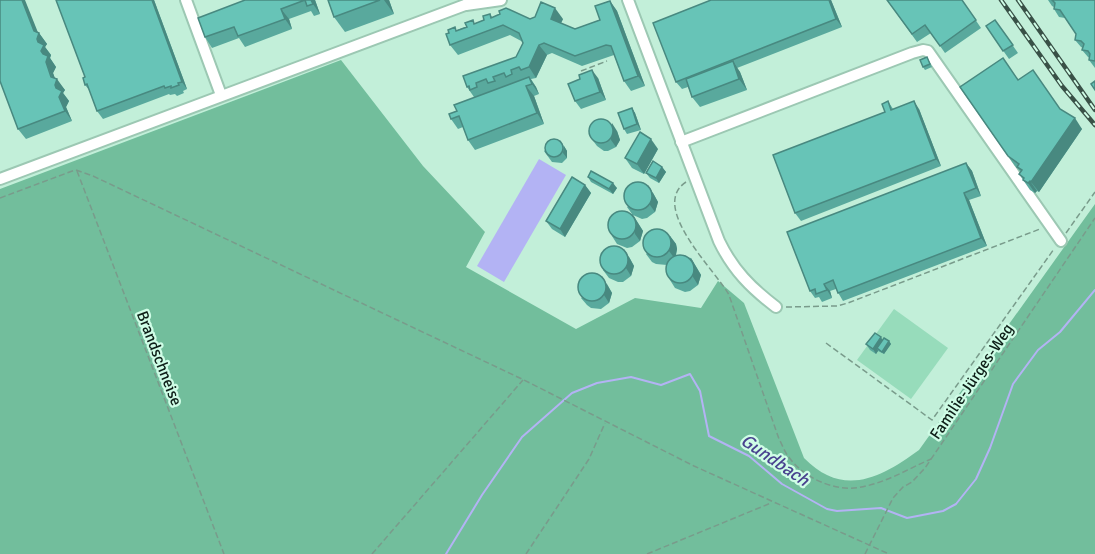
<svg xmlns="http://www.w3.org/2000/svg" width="1095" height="554" font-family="Signika,sans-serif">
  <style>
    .green { fill: #97dcbb }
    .forest { fill: #72be9c }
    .water { fill: #b3b3f4 }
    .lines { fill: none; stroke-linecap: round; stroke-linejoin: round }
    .stream { stroke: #b3b3f4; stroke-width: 2 }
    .minor-casing { stroke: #9cc8b3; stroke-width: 14 }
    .path { stroke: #799b8b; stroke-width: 1.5; stroke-dasharray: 6 3; stroke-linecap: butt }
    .minor { stroke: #fff; stroke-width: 10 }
    .rail-casing { stroke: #395147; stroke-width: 4.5 }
    .rail { stroke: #cffde6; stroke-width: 2; stroke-dasharray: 7; stroke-linecap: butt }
    .wall { fill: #59a99d }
    .shaded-wall { fill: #488980 }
    .building { fill: #67c4b7; stroke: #488980; stroke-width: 1.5 }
    .labels { text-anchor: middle; stroke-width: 4.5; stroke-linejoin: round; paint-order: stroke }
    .street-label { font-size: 16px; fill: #0e1f18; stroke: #cffde6 }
    .water-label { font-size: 18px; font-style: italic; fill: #48428e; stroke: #cffde6 }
  </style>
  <rect width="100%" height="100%" fill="#c2efd9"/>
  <!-- green -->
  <polygon class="green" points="894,309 948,348 911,399 857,360"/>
  <!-- forest -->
  <path class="forest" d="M341 60 423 166 485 232 466 267 576 329 635 298 701 308 718 281 744 303 804 458C843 498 881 478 919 450L1095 204V554H0V189Z"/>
  <!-- water -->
  <polygon class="water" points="539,159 566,175 504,282 477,266"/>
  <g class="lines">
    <!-- stream -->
    <polyline class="stream" points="446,554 482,495 522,437 572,393 597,383 631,377 661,385 690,374 700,391 709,436 749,456 782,484 827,509 837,511 881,508 907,518 943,511 956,504 976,479 990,448 1013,384 1038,350 1060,332 1095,290"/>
    <!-- minor casing -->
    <g class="minor-casing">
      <g id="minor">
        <polyline points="186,0 221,95"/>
        <path d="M628 0 719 241C733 270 751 288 776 307"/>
        <polyline points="466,5 501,0"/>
        <polyline points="681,142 912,53 923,50 928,51 1061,241"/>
        <polyline points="0,179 465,5 473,0"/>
      </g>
    </g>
    <!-- path -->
    <g class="path">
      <polyline points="581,71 607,61"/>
      <polyline points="76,170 93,176 524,380 694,466 889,554"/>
      <polyline points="77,171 224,554"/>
      <path d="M686 182C648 207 717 272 729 295L779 439C782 444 784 451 788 456 804 479 838 494 866 486 889 481 910 468 931 459"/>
      <polyline points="0,198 75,170"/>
      <polyline points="1066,233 1095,192"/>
      <polyline points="786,307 837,306 848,303 1040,229"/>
      <polyline points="826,343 932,420 1054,249"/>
      <polyline points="372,554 523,380"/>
      <polyline points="526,554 589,459 605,423"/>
      <polyline points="647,554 771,503"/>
      <polyline points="865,554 893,498 903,487 912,482 925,468 1095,218"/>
    </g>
    <!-- minor -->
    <use href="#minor" class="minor"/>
    <!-- rail casing -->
    <g class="rail-casing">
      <g id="rail">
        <polyline points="1001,0 1062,86 1095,125"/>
        <polyline points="1018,0 1095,110"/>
      </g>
    </g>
    <!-- rail -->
    <use href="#rail" class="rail"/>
  </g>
  <!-- wall -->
  <g class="wall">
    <polygon points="154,0 187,89 183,91 184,93 177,96 175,94 170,95 169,94 103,119 97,111 90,91 85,85 85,77"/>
    <polygon points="245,0 315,0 320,14 314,16 311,11 289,19 292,29 245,47 239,38 212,48 205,37"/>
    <polygon points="328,0 389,0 394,14 345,32 334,17"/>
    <polygon points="831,0 842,27 737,68 740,72 747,90 700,107 692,97 688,87 682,89 676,82"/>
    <polygon points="887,0 962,0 981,28 945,53 931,33 917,42"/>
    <polygon points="1048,0 1095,0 1095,68 1089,60 1090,58 1088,57 1082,50 1083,48 1081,47 1075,40 1076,34 1065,18 1059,17 1054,9 1054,7 1052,6"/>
    <polygon points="610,1 617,11 645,86 631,91 624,81 614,55 582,66 552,53 547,55 536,78 531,79 536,87 539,94 534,96 544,124 475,150 468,140 463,127 458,129 451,119 457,111 475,97 474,97 467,87 516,57 523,43 523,42 510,35 458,55 450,45 457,30 484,20 490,14 492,17 530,19 563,19 561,23 575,29 600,20"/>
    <polygon points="995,20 1018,53 1009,59 986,26"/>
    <polygon points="37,32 39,33 47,44 45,47 51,55 50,58 56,67 53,73 55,79 65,90 63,93 69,101 66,107 72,121 26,139 18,129"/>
    <polygon points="927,57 932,67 925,70 923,67"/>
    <polygon points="598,78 606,100 581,109 575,101"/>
    <polygon points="1018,80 1060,109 1082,129 1039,192 1037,191 1035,193 1030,190 1019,174 1021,172 1015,166 960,87"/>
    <polygon points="888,101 893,109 919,109 941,166 801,221 795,213 885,112"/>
    <polygon points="632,108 635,113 641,130 627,134 624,129"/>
    <polygon points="617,131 620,140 616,147 608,151 604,151 597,146 591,138"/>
    <polygon points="560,140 567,151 567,158 562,163 552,162 544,151"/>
    <polygon points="658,149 644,174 632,168 625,158"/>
    <polygon points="966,163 972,171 981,196 969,200 987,246 843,301 836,289 830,291 832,298 822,302 819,297 815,298 810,291"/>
    <polygon points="662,167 666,172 659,183 650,178 646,173"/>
    <polygon points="588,177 617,188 613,194 591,182"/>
    <polygon points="585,185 591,193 565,237 552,229 546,221"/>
    <polygon points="653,193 658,202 655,212 647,218 642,219 633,215 643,231 640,241 632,247 627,248 617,244 612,236 632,214 627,207"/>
    <polygon points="670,236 676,244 677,249 676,255 691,258 701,275 698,285 690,291 685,292 675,288 670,280 667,265 656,264 652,262 646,254"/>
    <polygon points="629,257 634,266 631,276 623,282 618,282 609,278 603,270"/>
    <polygon points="607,284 612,293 609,303 601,309 591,308 587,305 581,298"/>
    <polygon points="882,340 889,341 891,344 884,354 878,351 876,354 870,350 866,344"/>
  </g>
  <!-- shaded-wall -->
  <g class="shaded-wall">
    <polygon points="22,0 25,0 39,35 39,33 47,44 45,47 51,55 50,58 56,67 53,73 56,81 57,79 65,90 63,93 69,101 66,107 72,121 65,111"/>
    <polygon points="152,0 154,0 187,89 182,82"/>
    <polygon points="311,0 315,0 320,14 313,4"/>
    <polygon points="384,0 389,0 394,14"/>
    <polygon points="829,0 831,0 842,27 836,19"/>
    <polygon points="610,1 617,11 645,86 638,76"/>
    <polygon points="555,8 563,19 558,29 551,19"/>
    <polygon points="281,9 289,19 292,29 285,19"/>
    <polygon points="539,45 547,55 536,78 529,67"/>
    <polygon points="733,61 740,72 747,90 739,79"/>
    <polygon points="592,70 598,78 606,100 600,92"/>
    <polygon points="529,77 536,87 539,94 532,84"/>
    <polygon points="526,86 534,96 544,124 537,113"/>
    <polygon points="914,101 919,109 941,166 936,159"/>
    <polygon points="632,108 635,113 641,130 637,124"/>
    <polygon points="1075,118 1082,129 1039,192 1031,182"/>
    <polygon points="612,123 617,131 620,140 616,147 611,140"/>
    <polygon points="651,139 658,149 644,174 637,164"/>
    <polygon points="564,146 567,151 567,158 563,153"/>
    <polygon points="966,163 972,171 981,196 976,188"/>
    <polygon points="662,167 666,172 659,183 656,178"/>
    <polygon points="1030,181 1037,191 1035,193 1028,183"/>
    <polygon points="613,183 617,188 613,194 609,189"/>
    <polygon points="585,185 591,193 565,237 560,229"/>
    <polygon points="648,185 653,193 658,202 655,212 650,205"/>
    <polygon points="964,193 969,200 987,246 981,238"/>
    <polygon points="633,215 643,231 640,241 635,234"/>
    <polygon points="670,236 676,244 677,249 675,259 669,251"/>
    <polygon points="624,249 629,257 634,266 631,276 626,268"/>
    <polygon points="691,258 701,275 698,285 693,277"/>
    <polygon points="602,276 612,293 609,303 604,295"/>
    <polygon points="824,284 830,291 832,298 827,290"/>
    <polygon points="881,337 884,343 877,348 878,351 876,354 873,349"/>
    <polygon points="889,341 891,344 884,354 882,352"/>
  </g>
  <!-- building -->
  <g class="building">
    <polygon points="0,0 22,0 34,31 39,33 37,39 38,42 44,45 41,51 43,54 48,56 46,62 51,77 57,79 55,85 56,88 62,91 59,97 65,111 18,129 0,81"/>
    <polygon points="56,0 152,0 182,82 178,83 179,85 171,88 171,86 165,88 164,86 97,111 87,84 85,85 83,78 85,77"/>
    <polygon points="245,0 311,0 313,4 307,6 305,0 281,9 285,19 238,36 234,27 205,37 198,18"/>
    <polygon points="328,0 380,0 334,17"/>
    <polygon points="711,0 829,0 836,19 676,82 653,23"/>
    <polygon points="887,0 962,0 976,20 940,46 925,25 912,34"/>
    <polygon points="1052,0 1095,0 1095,61 1089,60 1090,54 1088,51 1082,50 1084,44 1081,41 1075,40 1076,34 1060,10 1054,9 1055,3"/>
    <polygon points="610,1 638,76 624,81 611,46 606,45 575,56 544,43 539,45 529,67 521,70 519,67 511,70 512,74 506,77 504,73 493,77 495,81 488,83 486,79 476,83 477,87 470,90 469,86 467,87 463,76 516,57 523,43 519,33 503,25 450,45 446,34 449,33 448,30 455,27 456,31 467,27 465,23 473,20 474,24 484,20 483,16 490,14 491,18 500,14 499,11 506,8 530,19 535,17 541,2 555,8 551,19 575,29 600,20 595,6"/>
    <polygon points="995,20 1013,45 1003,51 986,26"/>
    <polygon points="927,57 930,64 923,67 920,60"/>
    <polygon points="1003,58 1018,80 1033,70 1060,109 1075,118 1031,182 1030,181 1028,183 1023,180 1024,178 1019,174 1022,170 1017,167 1019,164 1008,156 960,87"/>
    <polygon points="733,61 739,79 692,97 686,79"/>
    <polygon points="592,70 600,92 575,101 568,84 580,79 579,75"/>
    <polygon points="529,77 532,84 526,86 537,113 468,140 459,116 451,119 449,114 457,111 454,105"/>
    <polygon points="1095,81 1095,90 1091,84"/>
    <polygon points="888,101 891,110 914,101 936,159 795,213 773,155 885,112 882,104"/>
    <polygon points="632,108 637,124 624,129 618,113"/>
    <circle cx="601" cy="131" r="12"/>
    <polygon points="640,132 651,139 637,164 625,158"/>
    <circle cx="554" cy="148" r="9"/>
    <polygon points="653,161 662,167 656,178 646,173"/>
    <polygon points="966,163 976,188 964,193 981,238 838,293 833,280 824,284 827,290 816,294 815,289 810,291 787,232"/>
    <polygon points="591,171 613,183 609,189 588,177"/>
    <polygon points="572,177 585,185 560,229 546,221"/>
    <circle cx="638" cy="196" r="14"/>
    <circle cx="622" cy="225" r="14"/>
    <circle cx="657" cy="243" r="14"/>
    <circle cx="614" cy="260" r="14"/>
    <circle cx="680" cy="269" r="14"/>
    <circle cx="592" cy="287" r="14"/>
    <polygon points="875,333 881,337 873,349 866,344"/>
    <polygon points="884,338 889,341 882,352 877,348"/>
  </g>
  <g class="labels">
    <!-- street labels -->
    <g class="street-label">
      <text transform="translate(160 358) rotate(69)" y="6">Brandschneise</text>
      <text transform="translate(971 381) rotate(-56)" y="6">Familie-Jürges-Weg</text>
    </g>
    <!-- water labels -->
    <g class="water-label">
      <text transform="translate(775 460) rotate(34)" y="6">Gundbach</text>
    </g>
  </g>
</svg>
